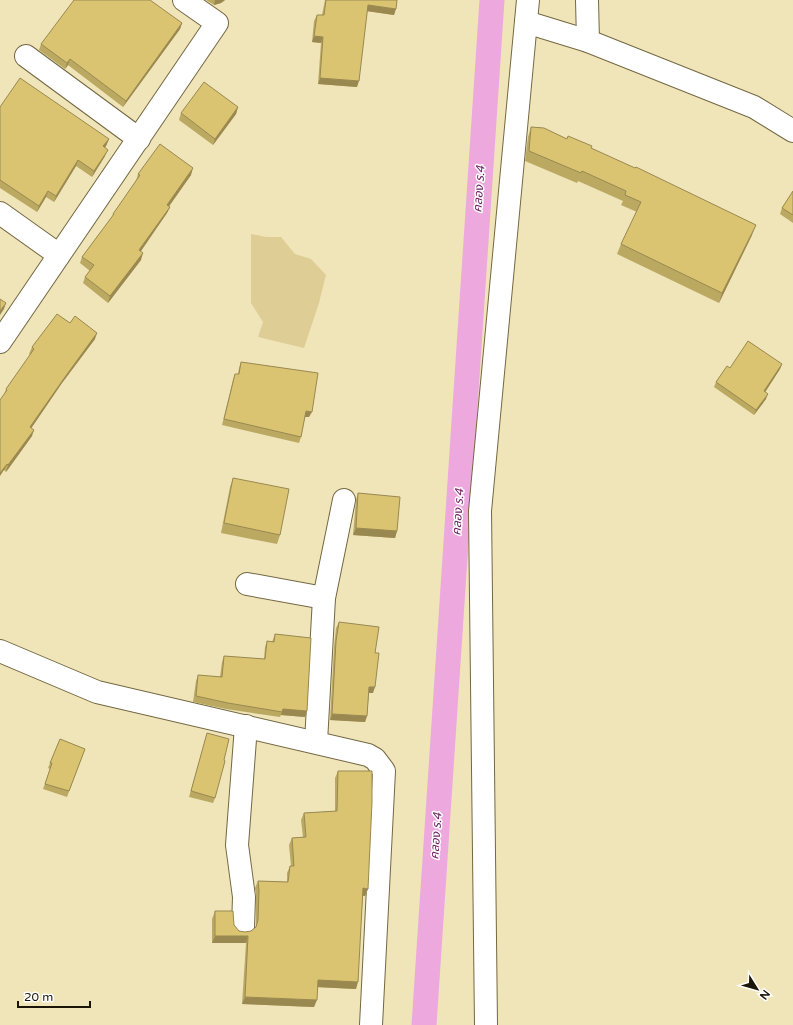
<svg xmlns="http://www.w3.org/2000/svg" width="793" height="1025" font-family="'Varela Round','Noto Sans Thai',sans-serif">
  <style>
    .green { fill: #dece96 }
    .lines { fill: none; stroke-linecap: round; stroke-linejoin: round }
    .canal { stroke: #eda9de; stroke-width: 25 }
    .minor-casing { stroke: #736842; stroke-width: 24 }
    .minor { stroke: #fff; stroke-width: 22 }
    .wall { fill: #bba962 }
    .shaded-wall { fill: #998950 }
    .building { fill: #dac472; stroke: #998950 }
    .labels { text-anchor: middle; stroke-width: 3; stroke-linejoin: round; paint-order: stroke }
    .water-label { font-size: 12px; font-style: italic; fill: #702365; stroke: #fff }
  </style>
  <rect width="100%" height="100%" fill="#f0e4b9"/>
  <!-- green -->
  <polygon class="green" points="251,234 266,237 281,237 295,254 311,259 326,275 319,303 304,348 258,337 263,322 251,303"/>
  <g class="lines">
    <!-- canal -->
    <polyline class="canal" points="424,1025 492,0"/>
    <!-- minor casing -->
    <g class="minor-casing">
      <g id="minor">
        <polyline points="587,0 588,41"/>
        <polyline points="526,22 588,41 754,107 793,131"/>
        <polyline points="26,56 139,139"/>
        <polyline points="0,213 59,255"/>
        <polyline points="0,342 217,23 184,0"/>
        <polyline points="247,584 324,598"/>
        <polyline points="0,651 97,692 368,755 375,759 384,771 371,1025"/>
        <polyline points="316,742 324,598 344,500"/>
        <polyline points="243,927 244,897 237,845 246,726"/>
        <polyline points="486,1025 480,511 528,0"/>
      </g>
    </g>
    <!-- minor -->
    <use href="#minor" class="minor"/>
  </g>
  <!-- wall -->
  <g class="wall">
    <polygon points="206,0 225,0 221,3 214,5"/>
    <polygon points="325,0 397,0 394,15 367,11 357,87 318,84 321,43 312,42 314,21 317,15 322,15"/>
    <polygon points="182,23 180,29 123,107 68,65 65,69 39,50 41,44"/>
    <polygon points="0,107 109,139 106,146 105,148 105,156 92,177 76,166 54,202 46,197 37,212 0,188"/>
    <polygon points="238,107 236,114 213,145 179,120 181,113"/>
    <polygon points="531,127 567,139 591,148 752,235 719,303 617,254 621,244 637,212 621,205 623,201 578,181 577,183 525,161 528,137"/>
    <polygon points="138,174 191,175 169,206 170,207 167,213 140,251 141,260 108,303 83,283 85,277 90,271 80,263 82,257 112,217 113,214 136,181"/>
    <polygon points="793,191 793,223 780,214 782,208"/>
    <polygon points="70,323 95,339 62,383 31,428 32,436 6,472 4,470 4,395 6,389 31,355 29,354 32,347"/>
    <polygon points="241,362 309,417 305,417 301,437 299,443 222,425 233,380 235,374 238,374 239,368"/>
    <polygon points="782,364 780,369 765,392 766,399 754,415 714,387 716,382 730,368"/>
    <polygon points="233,478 280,535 277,544 221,533 230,487"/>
    <polygon points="358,493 397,531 395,538 353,535 356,500"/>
    <polygon points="339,622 375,653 373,693 369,693 367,716 365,722 330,720 334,647 336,628"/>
    <polygon points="275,634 305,717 281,715 280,717 226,709 193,702 196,681 198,675 220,677 222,662 224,656 264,659 265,647 267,641 272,642"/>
    <polygon points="207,733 215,798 213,803 189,797"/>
    <polygon points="60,739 85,749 67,797 43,789 50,769 48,768"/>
    <polygon points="338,771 368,889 365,896 363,896 356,989 318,987 314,1007 242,1004 246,943 212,943 212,919 215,911 234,925 239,931 245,932 251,931 256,927 256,897 255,888 258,881 287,882 287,873 290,866 291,866 289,845 292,838 303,837 301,820 304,813 335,811 335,778"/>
  </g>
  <!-- shaded-wall -->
  <g class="shaded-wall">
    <polygon points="215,0 225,0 221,3 214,5"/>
    <polygon points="368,5 396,9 394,15 366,11"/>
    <polygon points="182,23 180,29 123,107 126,101"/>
    <polygon points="314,36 323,37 321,43 312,42"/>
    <polygon points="70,59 68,65 65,69 67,63"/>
    <polygon points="320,78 359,81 357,87 318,84"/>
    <polygon points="238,107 236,114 213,145 215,139"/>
    <polygon points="109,139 106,146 101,153 103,146"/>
    <polygon points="108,150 105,156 92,177 94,171"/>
    <polygon points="78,160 76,166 54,202 56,196"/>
    <polygon points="193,168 191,175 165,212 167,205"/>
    <polygon points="48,191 46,197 37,212 39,206"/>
    <polygon points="170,207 167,213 137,257 139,250"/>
    <polygon points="756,225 752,235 719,303 722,293"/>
    <polygon points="143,253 141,260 108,303 110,296"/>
    <polygon points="6,303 4,309 0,315 0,311"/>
    <polygon points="97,333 95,339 62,383 28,433 30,427 65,377"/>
    <polygon points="782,364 780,369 762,397 764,391"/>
    <polygon points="768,394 766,399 754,415 756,410"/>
    <polygon points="306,411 312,412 309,417 304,417"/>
    <polygon points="34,430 32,436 6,472 8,465"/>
    <polygon points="7,464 4,470 0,476 0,473"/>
    <polygon points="356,528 397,531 395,538 353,535"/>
    <polygon points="369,687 375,687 373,693 367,693"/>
    <polygon points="283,709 307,711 305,717 281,715"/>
    <polygon points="332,714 367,716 365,722 330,720"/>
    <polygon points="363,888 368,889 365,896 361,895"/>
    <polygon points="215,936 248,936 246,943 212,943"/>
    <polygon points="318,980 358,982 356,989 315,987"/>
    <polygon points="245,997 317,1000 314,1007 242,1004"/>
  </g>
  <!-- building -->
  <g class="building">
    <polygon points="74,0 150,0 182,23 126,101 70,59 67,63 41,44"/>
    <polygon points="326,0 397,0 396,9 368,5 359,81 320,78 323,37 314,36 317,15 324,15"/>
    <polygon points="20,78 109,139 103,146 108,150 94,171 78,160 56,196 48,191 39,206 0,180 0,107"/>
    <polygon points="204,82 238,107 215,139 181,113"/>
    <polygon points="531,127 544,128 567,139 568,136 592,146 591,148 635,168 636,167 756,225 722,293 621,244 641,202 625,195 626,191 582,171 581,173 529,151"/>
    <polygon points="160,144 193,168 167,205 170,207 139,250 143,253 110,296 85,277 94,265 82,257 114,214 113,214 140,175 138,174"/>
    <polygon points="793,191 793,215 782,208"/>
    <polygon points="0,299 6,303 0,311"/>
    <polygon points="57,314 70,323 75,316 97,333 65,377 30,427 34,430 8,465 7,464 0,473 0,400 7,390 6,389 34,349 32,347"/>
    <polygon points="748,341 782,364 764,391 768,394 756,410 716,382 727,366 730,368"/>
    <polygon points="241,362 318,373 312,412 306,411 301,437 224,419 235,374 239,374"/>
    <polygon points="233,478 289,489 280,535 224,523"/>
    <polygon points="358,493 400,497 397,531 356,528"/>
    <polygon points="339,622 379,627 375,653 379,653 375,687 369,687 367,716 332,714 336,641"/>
    <polygon points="275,634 311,638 307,711 283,709 282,712 228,703 196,696 198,675 222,677 224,656 265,659 267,641 274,642"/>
    <polygon points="207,733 229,739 224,760 225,761 215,798 191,791"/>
    <polygon points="60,739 85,749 69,791 45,784 52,763 50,763"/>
    <polygon points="338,771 372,771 372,802 368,889 363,888 358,982 318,980 317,1000 245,997 248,936 215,936 215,911 233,911 234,925 239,931 245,932 251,931 256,927 258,920 259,890 258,881 288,882 290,866 294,866 292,838 306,837 304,813 337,811"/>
  </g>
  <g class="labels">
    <!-- water labels -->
    <g class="water-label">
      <text transform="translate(479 189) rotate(-86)" y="4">คลอง ร.4</text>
      <text transform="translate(458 512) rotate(-86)" y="4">คลอง ร.4</text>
      <text transform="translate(436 836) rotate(-86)" y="4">คลอง ร.4</text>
    </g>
  </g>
  <!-- north arrow -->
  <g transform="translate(757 989) rotate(127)" stroke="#ffffff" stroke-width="3" paint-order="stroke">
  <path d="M0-3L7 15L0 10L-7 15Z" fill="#1a1506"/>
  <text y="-6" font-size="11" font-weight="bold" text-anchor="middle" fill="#1a1506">N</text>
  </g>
  <!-- scale -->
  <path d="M18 1001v6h72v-6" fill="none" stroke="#1a1506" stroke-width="2"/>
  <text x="24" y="1001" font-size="12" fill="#1a1506" stroke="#ffffff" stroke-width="3" paint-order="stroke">20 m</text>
</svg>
